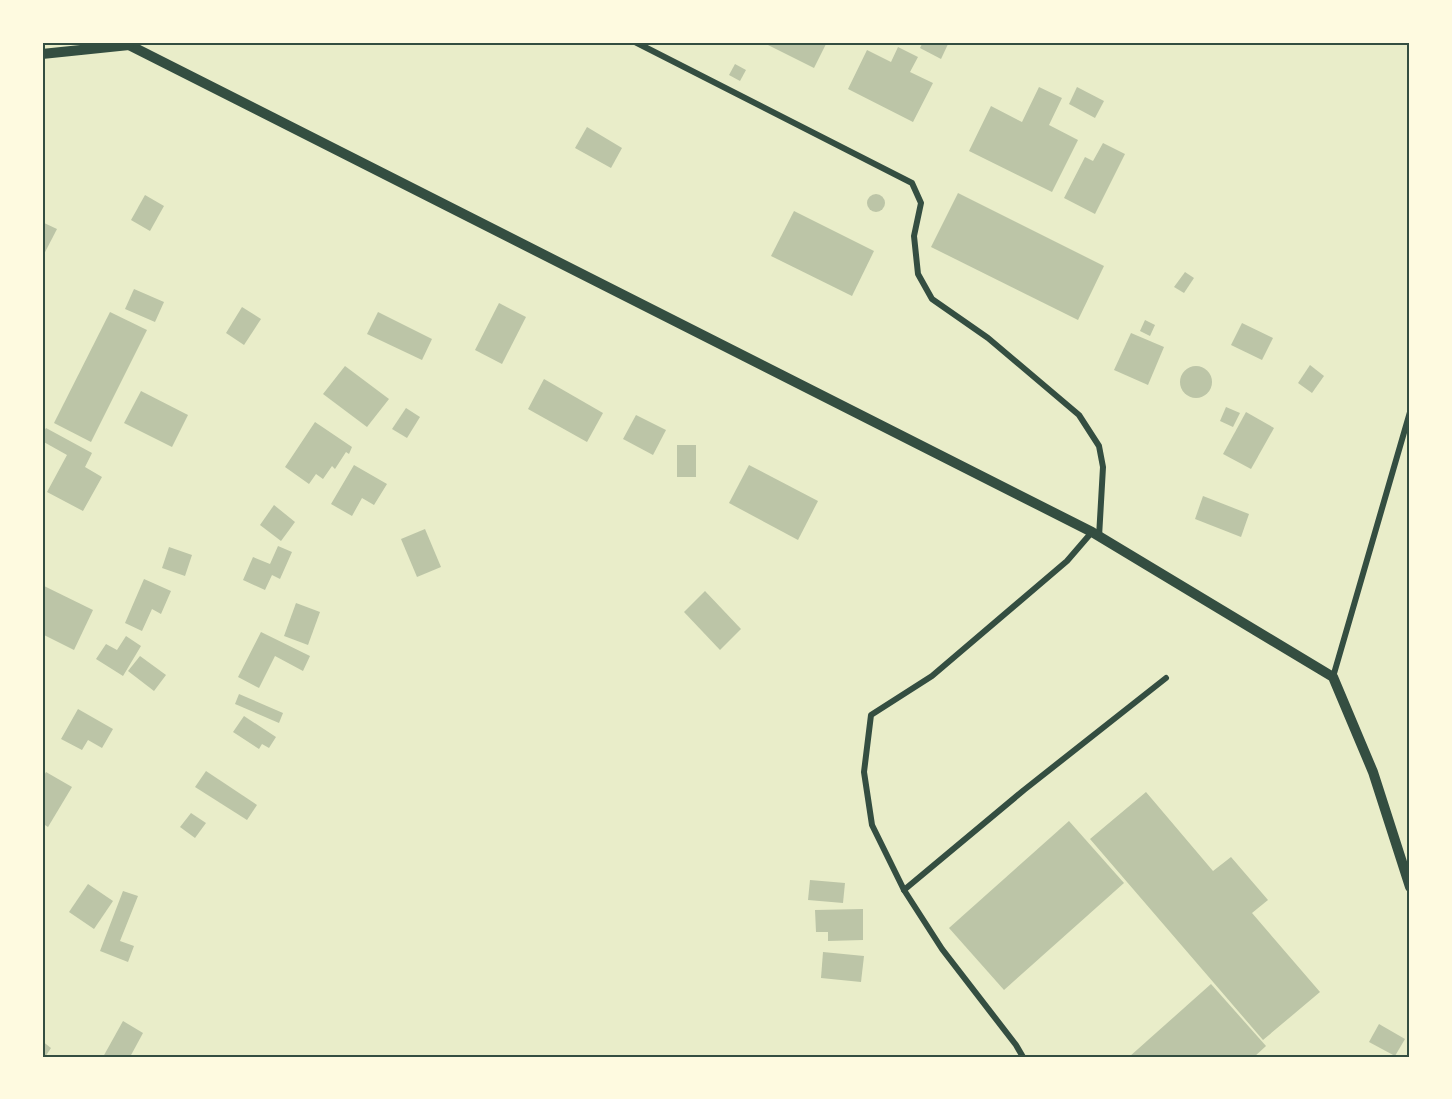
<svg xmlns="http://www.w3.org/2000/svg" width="1452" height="1099" font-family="'PT Sans Narrow',sans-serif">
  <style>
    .building { fill: #bcc5a7 }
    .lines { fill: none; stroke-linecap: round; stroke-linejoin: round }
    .minor { stroke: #344e41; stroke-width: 6 }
    .tertiary { stroke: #344e41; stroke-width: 10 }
    .neatline { fill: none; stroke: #344e41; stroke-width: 2 }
  </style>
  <rect width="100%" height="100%" fill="#e9edc9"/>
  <!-- building -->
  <g class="building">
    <polygon points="762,42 827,42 814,68"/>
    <polygon points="923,42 949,42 941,59 920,48"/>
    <polygon points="898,47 918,57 910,72 933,83 913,122 848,89 867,50 891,62"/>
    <polygon points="735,64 746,70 740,81 729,75"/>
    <polygon points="1039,87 1062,98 1049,125 1078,140 1052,192 969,151 991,106 1022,122"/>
    <polygon points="1077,87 1104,101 1095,118 1069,104"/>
    <polygon points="587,127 622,148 611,168 575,148"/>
    <polygon points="1103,143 1125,154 1095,214 1064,198 1085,157 1093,161"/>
    <polygon points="958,193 1104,266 1078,320 931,247"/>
    <circle cx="876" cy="203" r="9"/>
    <polygon points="145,195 164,206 150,231 131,220"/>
    <polygon points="794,211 874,251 852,296 771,256"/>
    <polygon points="42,222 57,229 42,258"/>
    <polygon points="1185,272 1194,278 1184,293 1174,287"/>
    <polygon points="134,289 164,302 155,322 125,309"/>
    <polygon points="499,303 526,317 502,364 475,350"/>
    <polygon points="242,307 261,319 244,345 226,333"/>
    <polygon points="110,312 147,330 91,442 54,423"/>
    <polygon points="378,312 432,339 422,360 367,334"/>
    <polygon points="1145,320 1155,325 1150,336 1140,331"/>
    <polygon points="1242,323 1273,338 1262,360 1231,345"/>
    <polygon points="1131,333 1164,347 1148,385 1114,370"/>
    <polygon points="1310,365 1324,376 1312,393 1298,383"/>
    <polygon points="345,366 389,399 367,427 323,394"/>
    <circle cx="1196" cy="382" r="16"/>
    <polygon points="544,379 603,413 587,442 528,409"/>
    <polygon points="141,391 188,415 172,447 124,423"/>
    <polygon points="1226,407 1240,413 1233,427 1220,421"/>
    <polygon points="406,408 420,417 407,438 392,429"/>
    <polygon points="1246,412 1274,428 1251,469 1223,454"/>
    <polygon points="636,415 666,430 653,455 623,439"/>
    <polygon points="315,422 352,447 349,454 346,452 335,469 332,466 323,479 316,474 309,484 285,467"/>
    <polygon points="46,428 92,453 85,467 102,477 83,511 47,492 67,455 42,441 42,435"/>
    <rect x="677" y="445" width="19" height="32"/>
    <polygon points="354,465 387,484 374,505 362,498 352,516 331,504"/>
    <polygon points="749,465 818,501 798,540 729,503"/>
    <polygon points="1203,496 1249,514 1241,537 1195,519"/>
    <polygon points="274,505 295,522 281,541 260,525"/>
    <polygon points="425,529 441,567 417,577 401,539"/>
    <polygon points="278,546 292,552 280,579 272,575 265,590 243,580 253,557 270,564"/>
    <polygon points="169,547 192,555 185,576 162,568"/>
    <polygon points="144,579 171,591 161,614 152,609 142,631 125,623"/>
    <polygon points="42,585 93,610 74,650 42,634"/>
    <polygon points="705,591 741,629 720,650 684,612"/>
    <polygon points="296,603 320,612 308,645 284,636"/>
    <polygon points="261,632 310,656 303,671 275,656 259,688 238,677"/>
    <polygon points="126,636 141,646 123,676 96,659 106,644 117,650"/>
    <polygon points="140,656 166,675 154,691 128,671"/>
    <polygon points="239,694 283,713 279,723 235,704"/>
    <polygon points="78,709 113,729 102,748 88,740 82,750 61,739"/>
    <polygon points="244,716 276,737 269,748 262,744 259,749 233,732"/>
    <polygon points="206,771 257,805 247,820 195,787"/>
    <polygon points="46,772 72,787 48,827 42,823 42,779"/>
    <polygon points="1146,792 1213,871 1231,857 1268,900 1252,913 1320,992 1263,1040 1090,839"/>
    <polygon points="191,813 206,823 195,838 180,827"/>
    <polygon points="1069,821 1124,883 1004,990 949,928"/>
    <polygon points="810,880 845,883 843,903 808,900"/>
    <polygon points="88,884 113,901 94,929 69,912"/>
    <polygon points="123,891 138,896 120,941 134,946 128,962 100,951"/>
    <polygon points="863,909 863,940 828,941 828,932 816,932 815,910"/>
    <polygon points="823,952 864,956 861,982 821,978"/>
    <polygon points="1211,984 1266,1046 1254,1057 1129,1057"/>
    <polygon points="123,1021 143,1033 130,1057 103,1057"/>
    <polygon points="1379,1024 1405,1039 1395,1056 1369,1042"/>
    <polygon points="42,1041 51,1048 45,1057 42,1057"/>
  </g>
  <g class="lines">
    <!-- minor -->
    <g class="minor">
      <polyline points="635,42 912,183 921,203 914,236 918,274 932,299 988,338 1079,415 1099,446 1103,467 1099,537"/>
      <polyline points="1333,677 1410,412"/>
      <polyline points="904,890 1024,790 1166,678"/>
      <polyline points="1023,1057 1016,1045 942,949 904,890 872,825 864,772 871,715 932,676 1067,561 1092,532"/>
    </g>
    <!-- tertiary -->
    <g class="tertiary">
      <polyline points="126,42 129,45 1092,532 1333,677 1373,772 1410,887"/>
      <polyline points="42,54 129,45"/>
    </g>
  </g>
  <!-- border -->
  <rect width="1452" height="1099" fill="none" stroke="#fefae0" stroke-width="87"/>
  <rect x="44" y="44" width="1364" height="1012" class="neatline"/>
</svg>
